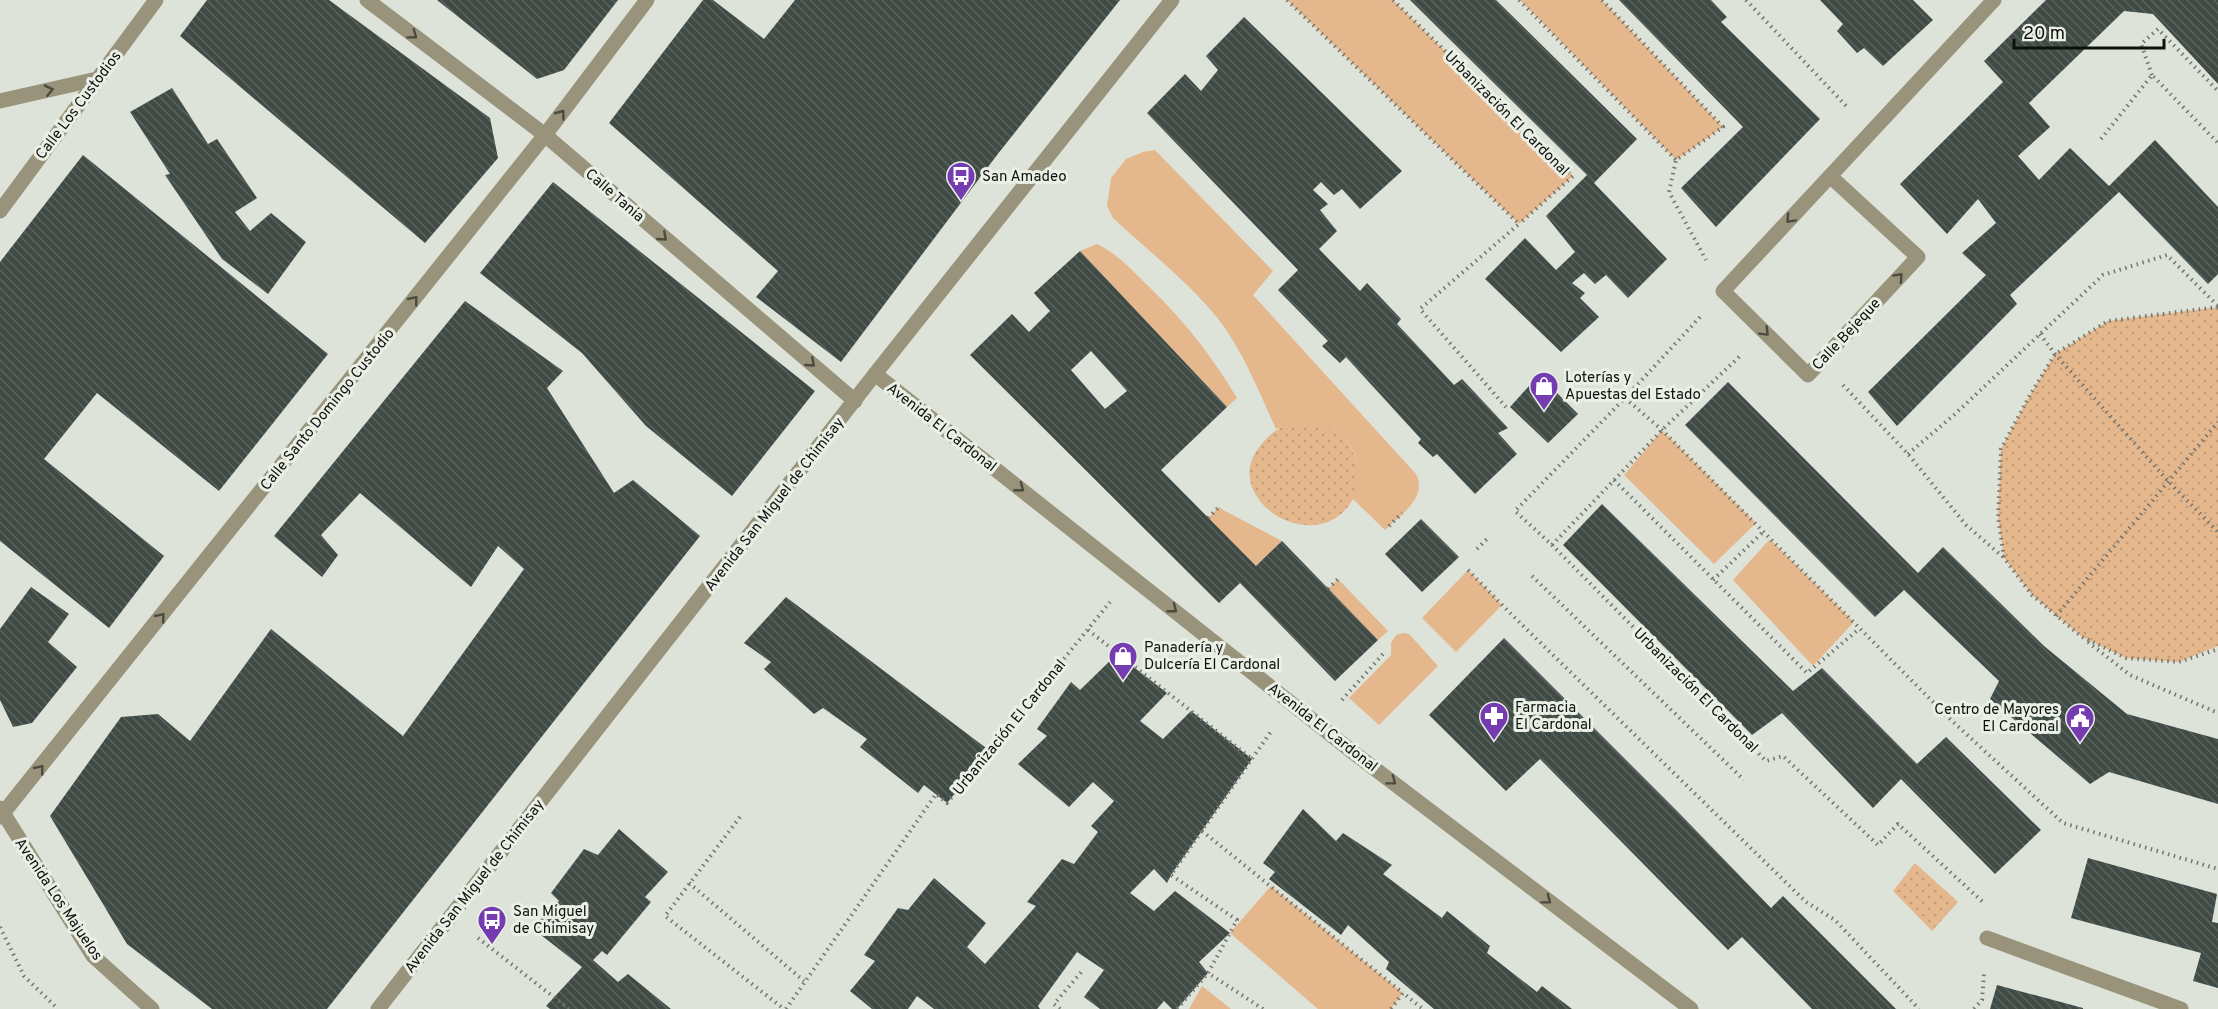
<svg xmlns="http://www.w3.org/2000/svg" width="2218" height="1009" font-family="Overpass,sans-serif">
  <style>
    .grass { fill: url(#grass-dots) }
    .garden { fill: #e5b78d }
    .building { fill: url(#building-back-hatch); fill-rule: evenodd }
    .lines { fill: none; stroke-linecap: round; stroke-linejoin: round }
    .path { stroke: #727670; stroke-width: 4; stroke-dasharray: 1.5 4.5; stroke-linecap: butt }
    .minor { stroke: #98937a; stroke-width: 15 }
    .oneway { stroke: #4c4b3e }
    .labels { text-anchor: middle; stroke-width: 6; stroke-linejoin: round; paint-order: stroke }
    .street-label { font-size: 15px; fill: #0e100d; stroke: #eaf0e6 }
    .poi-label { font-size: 15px; fill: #0e100d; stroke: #eaf0e6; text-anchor: start }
  </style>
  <defs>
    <pattern id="grass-dots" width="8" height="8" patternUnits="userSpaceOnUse" patternTransform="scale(1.5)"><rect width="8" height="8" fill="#e5b78d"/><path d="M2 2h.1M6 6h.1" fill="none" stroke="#c39c78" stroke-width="1.8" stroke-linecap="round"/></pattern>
    <pattern id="building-back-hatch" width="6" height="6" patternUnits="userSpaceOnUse" patternTransform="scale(1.5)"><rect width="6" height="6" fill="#414b46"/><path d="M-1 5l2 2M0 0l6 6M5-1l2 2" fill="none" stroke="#59615c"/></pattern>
  </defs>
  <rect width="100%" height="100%" fill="#dde3d9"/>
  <!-- grass -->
  <g class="grass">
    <polygon points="2218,307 2218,646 2179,662 2126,658 2082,637 2032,595 2004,558 1998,517 2001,449 2030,395 2055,354 2108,321"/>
    <path d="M1289 425C1301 425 1314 424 1325 427 1354 437 1367 472 1353 499 1318 562 1217 499 1260 446 1269 435 1275 429 1289 425Z"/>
    <polygon points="1915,863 1958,902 1932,931 1893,891"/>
  </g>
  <!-- garden -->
  <g class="garden">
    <polygon points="1287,0 1393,0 1573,176 1519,224"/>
    <polygon points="1520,0 1602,0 1723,127 1676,160"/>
    <path d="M1155 150 1273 271 1253 295 1416 474C1428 498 1400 515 1385 530L1353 499C1374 443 1327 413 1276 429 1259 392 1244 353 1219 320 1191 284 1146 249 1113 218L1107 206 1111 178 1126 159 1143 152Z"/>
    <path d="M1097 244C1117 254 1129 267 1144 282 1182 318 1210 353 1237 398L1227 407 1080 251Z"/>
    <polygon points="1662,430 1756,523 1714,564 1624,475"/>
    <polygon points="1219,507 1225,511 1282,541 1256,566 1208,518"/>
    <polygon points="1770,539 1854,622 1813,666 1733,580"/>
    <polygon points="1468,570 1502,605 1456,652 1422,618"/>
    <polygon points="1338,579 1388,631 1378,640 1328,589"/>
    <polygon points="1403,633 1409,634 1438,666 1379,725 1349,698 1391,655 1391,643 1396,635"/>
    <polygon points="1271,886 1403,993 1391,1009 1318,1009 1230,933"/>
    <polygon points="1202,986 1231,1009 1189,1009"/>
  </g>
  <!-- building -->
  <g class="building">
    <polygon points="207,0 329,0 490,118 498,158 425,243 180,36"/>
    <polygon points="437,0 618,0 564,70 537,79"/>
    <polygon points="703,0 713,0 764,39 795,0 1120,0 997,155 841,362 756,297 778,271 609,123"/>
    <polygon points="1410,0 1496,0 1637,139 1594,183 1667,259 1628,298 1606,275 1595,284 1584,273 1572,283 1585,293 1580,298 1599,317 1561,352 1485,279 1525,238 1556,270 1575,252 1546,216 1587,175"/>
    <polygon points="1619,0 1711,0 1727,17 1721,22 1820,119 1716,227 1681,188 1743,127"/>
    <polygon points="1820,0 1913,0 1933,20 1883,66 1864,48 1857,53 1837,31 1843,24"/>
    <polygon points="2046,0 2218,0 2218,84 2153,14 2124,11 2029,103 2050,127 2018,156 2039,180 2070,148 2109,186 2155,140 2218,207 2218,274 2208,284 2119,192 2010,295 2017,304 1897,426 1868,392 1986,275 1962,253 1996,223 1978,199 1947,234 1900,184 2003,82 1984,61"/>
    <polygon points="1244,17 1402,171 1360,209 1342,189 1334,195 1321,182 1313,190 1328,204 1320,210 1337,231 1319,249 1360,291 1367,283 1401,319 1397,324 1454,385 1462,379 1508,428 1498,433 1517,454 1475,494 1437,454 1433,457 1418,443 1421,439 1346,357 1340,363 1322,346 1328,341 1278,290 1298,270 1147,113 1185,74 1201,91 1218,70 1206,56"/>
    <polygon points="172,88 208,144 217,139 257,198 235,212 250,231 271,213 306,242 268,294 222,259 165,175 170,174 130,112"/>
    <polygon points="83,155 328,354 219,491 97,393 44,459 164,556 109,628 0,541 0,262"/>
    <polygon points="553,182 815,391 732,496 646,426 582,353 480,273"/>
    <path d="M1080 251 1227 407 1161 470 1256 566 1282 541 1378 640 1335 681 1240 583 1219 603 970 355 1012 314 1029 332 1050 311 1034 293ZM1091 351 1127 391 1105 409 1071 370Z"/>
    <polygon points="465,301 563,371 547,388 614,493 633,480 700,536 327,1009 212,1009 127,944 50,816 121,717 158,714 190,741 271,629 403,736 524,569 498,546 471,587 360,493 321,535 338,555 322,577 274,536"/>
    <polygon points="1539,375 1578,414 1548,443 1510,407"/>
    <polygon points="1728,382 1918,573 1943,547 2044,646 2127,714 2218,739 2218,804 2109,772 2090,784 1990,699 1999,681 1904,590 1875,617 1685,425"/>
    <polygon points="1602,504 1793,691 1822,668 1917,764 1946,737 2041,830 1995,874 1901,779 1873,808 1782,713 1752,735 1563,545"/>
    <polygon points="1421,519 1459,557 1422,592 1385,554"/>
    <polygon points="31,587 69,614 48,642 77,667 32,723 13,727 0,700 0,629"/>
    <polygon points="786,597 990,751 947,803 924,785 918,793 860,747 867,739 823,708 814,714 764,669 771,662 744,643"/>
    <polygon points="1504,638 1677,811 1771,908 1783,896 1896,1009 1812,1009 1742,937 1728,950 1540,759 1506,791 1429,715"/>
    <polygon points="1117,654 1167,693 1140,721 1163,739 1191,711 1252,759 1171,875 1167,883 1154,869 1130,893 1154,911 1175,891 1230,933 1199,962 1208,973 1177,1009 1172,1009 1164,1001 1157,1009 1100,1009 1084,997 1104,970 1077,952 1038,1006 1040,1009 934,1009 917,996 908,1009 872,1009 850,991 875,961 864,955 898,908 908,910 934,878 986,923 967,947 985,964 1036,906 1027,902 1062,859 1074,864 1098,832 1091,826 1114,801 1093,782 1069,807 1018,764 1047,736 1037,729 1071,682 1080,690"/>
    <polygon points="1303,809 1336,841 1343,833 1392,865 1383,874 1442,918 1447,911 1490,946 1487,953 1537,992 1542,986 1572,1009 1434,1009 1386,969 1389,962 1348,925 1341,935 1269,879 1275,872 1263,863"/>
    <polygon points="619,829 668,872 645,897 651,902 607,955 602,951 593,960 618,982 628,974 671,1009 550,1009 546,1006 582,967 532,928 559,901 551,893 584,849 598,855"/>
    <polygon points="2088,858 2217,894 2212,922 2218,923 2218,988 2193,981 2201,953 2071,918"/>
    <polygon points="1997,985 2083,1008 2083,1009 1990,1009"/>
  </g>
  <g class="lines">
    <!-- path -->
    <g class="path">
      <polyline points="1287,0 1519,224 1420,309 1506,407"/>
      <polyline points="1393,0 1573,176 1519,224"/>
      <polyline points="1519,0 1676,160"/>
      <polyline points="1602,0 1723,127 1676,160 1669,192 1706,260"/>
      <polyline points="1746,0 1848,108"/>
      <polyline points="2152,75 2141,44 2158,29 2218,91"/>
      <polyline points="2101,139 2152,75 2218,143"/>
      <polyline points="2218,307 2108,321 2055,354 2030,395 2001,449 1998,517 2004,558 2032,595 2082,637 2126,658 2179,662 2218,649"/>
      <polyline points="1700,317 1625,398 1515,511 1552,545 1766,761 1783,756 1878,845 1898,824 1985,904"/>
      <polyline points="2040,334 2055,354 2168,481 2218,532"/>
      <polyline points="1843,385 1908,454 1966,525 2003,557"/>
      <polyline points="1625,398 1662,430 1951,720 2063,823 2218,869"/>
      <polyline points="1908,454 1954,415 2103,275 2167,255 2218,306"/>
      <polyline points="1614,480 1807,673 1859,629"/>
      <polyline points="1208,518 1219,507"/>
      <polyline points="1389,526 1402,513"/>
      <polyline points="1552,545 1662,430 1740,356"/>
      <polyline points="1477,549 1489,537"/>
      <polyline points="1468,570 1512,615 1806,902 1835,920 1919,1009"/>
      <polyline points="1532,576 1744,780"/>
      <polyline points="1713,580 1764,531"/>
      <polyline points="1328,589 1338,579"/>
      <polyline points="2056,616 2218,422"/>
      <polyline points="1088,630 1252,759"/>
      <polyline points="2088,642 2130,675 2218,713"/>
      <polyline points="1342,700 1383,654"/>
      <polyline points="740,817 665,916 784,1009"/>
      <polyline points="1202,831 1403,993"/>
      <polyline points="689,883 804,981"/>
      <polyline points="0,927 24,976 58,1009"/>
      <polyline points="478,938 569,1009"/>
      <polyline points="786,1009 936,794 947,803 1110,602"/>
      <polyline points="1060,1009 1054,1004 1084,969"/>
      <polyline points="1177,1009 1208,973"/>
      <polyline points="1263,1009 1208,973 1237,920 1171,875 1272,730"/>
      <polyline points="1391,1009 1403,993 1423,1009"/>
      <polyline points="1974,1009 1982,1000 1984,974"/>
    </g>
    <!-- minor -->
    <g class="minor">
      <polyline points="367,0 545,135 855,401"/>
      <polyline points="0,101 97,79"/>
      <path d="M1830 176 1918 257 1808 375 1723 291C1813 194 1904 97 1994 0"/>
      <polyline points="0,211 156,0"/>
      <polyline points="875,374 1354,753 1691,1009"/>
      <polyline points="0,808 93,956 152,1009"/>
      <polyline points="0,817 545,135 647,0"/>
      <polyline points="1987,938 2181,1009"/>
      <polyline points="378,1009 875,374 1172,0"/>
    </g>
  </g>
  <!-- one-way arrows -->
  <defs><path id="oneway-chevron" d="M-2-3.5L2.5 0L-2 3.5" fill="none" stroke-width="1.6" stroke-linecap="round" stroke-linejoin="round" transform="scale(1.5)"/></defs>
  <g class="oneway">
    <use href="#oneway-chevron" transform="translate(413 35) rotate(37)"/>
    <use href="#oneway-chevron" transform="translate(49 90) rotate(-13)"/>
    <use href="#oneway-chevron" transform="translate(561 114) rotate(-53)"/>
    <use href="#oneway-chevron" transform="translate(1790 219) rotate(133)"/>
    <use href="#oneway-chevron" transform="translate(663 237) rotate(41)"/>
    <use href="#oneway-chevron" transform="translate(1899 277) rotate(-47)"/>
    <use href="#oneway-chevron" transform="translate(414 300) rotate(-51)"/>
    <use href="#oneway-chevron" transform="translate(1765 332) rotate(45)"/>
    <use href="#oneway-chevron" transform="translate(811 363) rotate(41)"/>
    <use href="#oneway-chevron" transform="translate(1020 488) rotate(38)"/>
    <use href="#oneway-chevron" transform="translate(1173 609) rotate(38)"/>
    <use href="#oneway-chevron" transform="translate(161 617) rotate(-51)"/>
    <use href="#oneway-chevron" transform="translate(40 769) rotate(-51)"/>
    <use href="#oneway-chevron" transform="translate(1392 781) rotate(37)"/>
    <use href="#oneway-chevron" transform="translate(1547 900) rotate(37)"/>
  </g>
  <!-- icons -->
  <defs>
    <g id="bus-pin" transform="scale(1.5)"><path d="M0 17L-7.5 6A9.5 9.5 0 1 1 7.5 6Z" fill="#753bb0" stroke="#eaf0e6"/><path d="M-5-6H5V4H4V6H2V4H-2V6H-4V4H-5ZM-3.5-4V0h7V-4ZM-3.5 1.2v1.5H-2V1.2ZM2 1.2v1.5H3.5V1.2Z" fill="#fff"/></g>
    <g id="shop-pin" transform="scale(1.5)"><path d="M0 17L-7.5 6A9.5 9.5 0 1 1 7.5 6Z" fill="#753bb0" stroke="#eaf0e6"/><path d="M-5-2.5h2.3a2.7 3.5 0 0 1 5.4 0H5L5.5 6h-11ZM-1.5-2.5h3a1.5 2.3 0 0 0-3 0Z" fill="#fff"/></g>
    <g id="pharmacy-pin" transform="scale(1.5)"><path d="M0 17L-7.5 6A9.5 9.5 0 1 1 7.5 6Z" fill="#753bb0" stroke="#eaf0e6"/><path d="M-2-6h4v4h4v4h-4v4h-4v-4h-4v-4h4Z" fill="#fff"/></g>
    <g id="civic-pin" transform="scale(1.5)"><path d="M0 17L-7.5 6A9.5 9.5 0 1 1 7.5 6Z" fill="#753bb0" stroke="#eaf0e6"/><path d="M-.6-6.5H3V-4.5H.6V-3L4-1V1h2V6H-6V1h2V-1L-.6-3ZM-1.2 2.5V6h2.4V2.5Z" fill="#fff"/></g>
  </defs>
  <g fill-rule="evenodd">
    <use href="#bus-pin" x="961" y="176"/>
    <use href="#shop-pin" x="1544" y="386"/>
    <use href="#shop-pin" x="1123" y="656"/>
    <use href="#pharmacy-pin" x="1494" y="716"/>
    <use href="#civic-pin" x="2080" y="718"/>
    <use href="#bus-pin" x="492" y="920"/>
  </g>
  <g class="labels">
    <!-- street labels -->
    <g class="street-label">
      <text transform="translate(78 105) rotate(-53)" y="5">Calle Los Custodios</text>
      <text transform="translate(1507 113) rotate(45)" y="5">Urbanización El Cardonal</text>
      <text transform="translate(615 195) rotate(41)" y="5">Calle Tania</text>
      <text transform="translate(1846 334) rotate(-47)" y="5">Calle Bejeque</text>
      <text transform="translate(327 409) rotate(-51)" y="5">Calle Santo Domingo Custodio</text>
      <text transform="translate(942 427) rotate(38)" y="5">Avenida El Cardonal</text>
      <text transform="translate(774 504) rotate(-52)" y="5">Avenida San Miguel de Chimisay</text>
      <text transform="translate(1696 690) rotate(45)" y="5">Urbanización El Cardonal</text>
      <text transform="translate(1009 727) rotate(-51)" y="5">Urbanización El Cardonal</text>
      <text transform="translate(1323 727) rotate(38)" y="5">Avenida El Cardonal</text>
      <text transform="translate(474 886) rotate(-52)" y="5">Avenida San Miguel de Chimisay</text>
      <text transform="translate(59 899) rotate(56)" y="5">Avenida Los Majuelos</text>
    </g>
    <!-- poi labels -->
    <g class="poi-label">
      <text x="982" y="181">San Amadeo</text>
      <text x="1565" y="382">Loterías y<tspan x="1565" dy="17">Apuestas del Estado</tspan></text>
      <text x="1144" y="652">Panadería y<tspan x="1144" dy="17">Dulcería El Cardonal</tspan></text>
      <text x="1515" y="712">Farmacia<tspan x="1515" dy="17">El Cardonal</tspan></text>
      <text x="2059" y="714" text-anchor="end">Centro de Mayores<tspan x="2059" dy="17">El Cardonal</tspan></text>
      <text x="513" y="916">San Miguel<tspan x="513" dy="17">de Chimisay</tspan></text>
    </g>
  </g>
  <!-- scale -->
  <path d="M2014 39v9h150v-9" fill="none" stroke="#0e100d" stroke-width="3"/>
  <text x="2023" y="39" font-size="18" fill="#0e100d" stroke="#eaf0e6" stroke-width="4.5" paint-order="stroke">20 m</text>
</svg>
